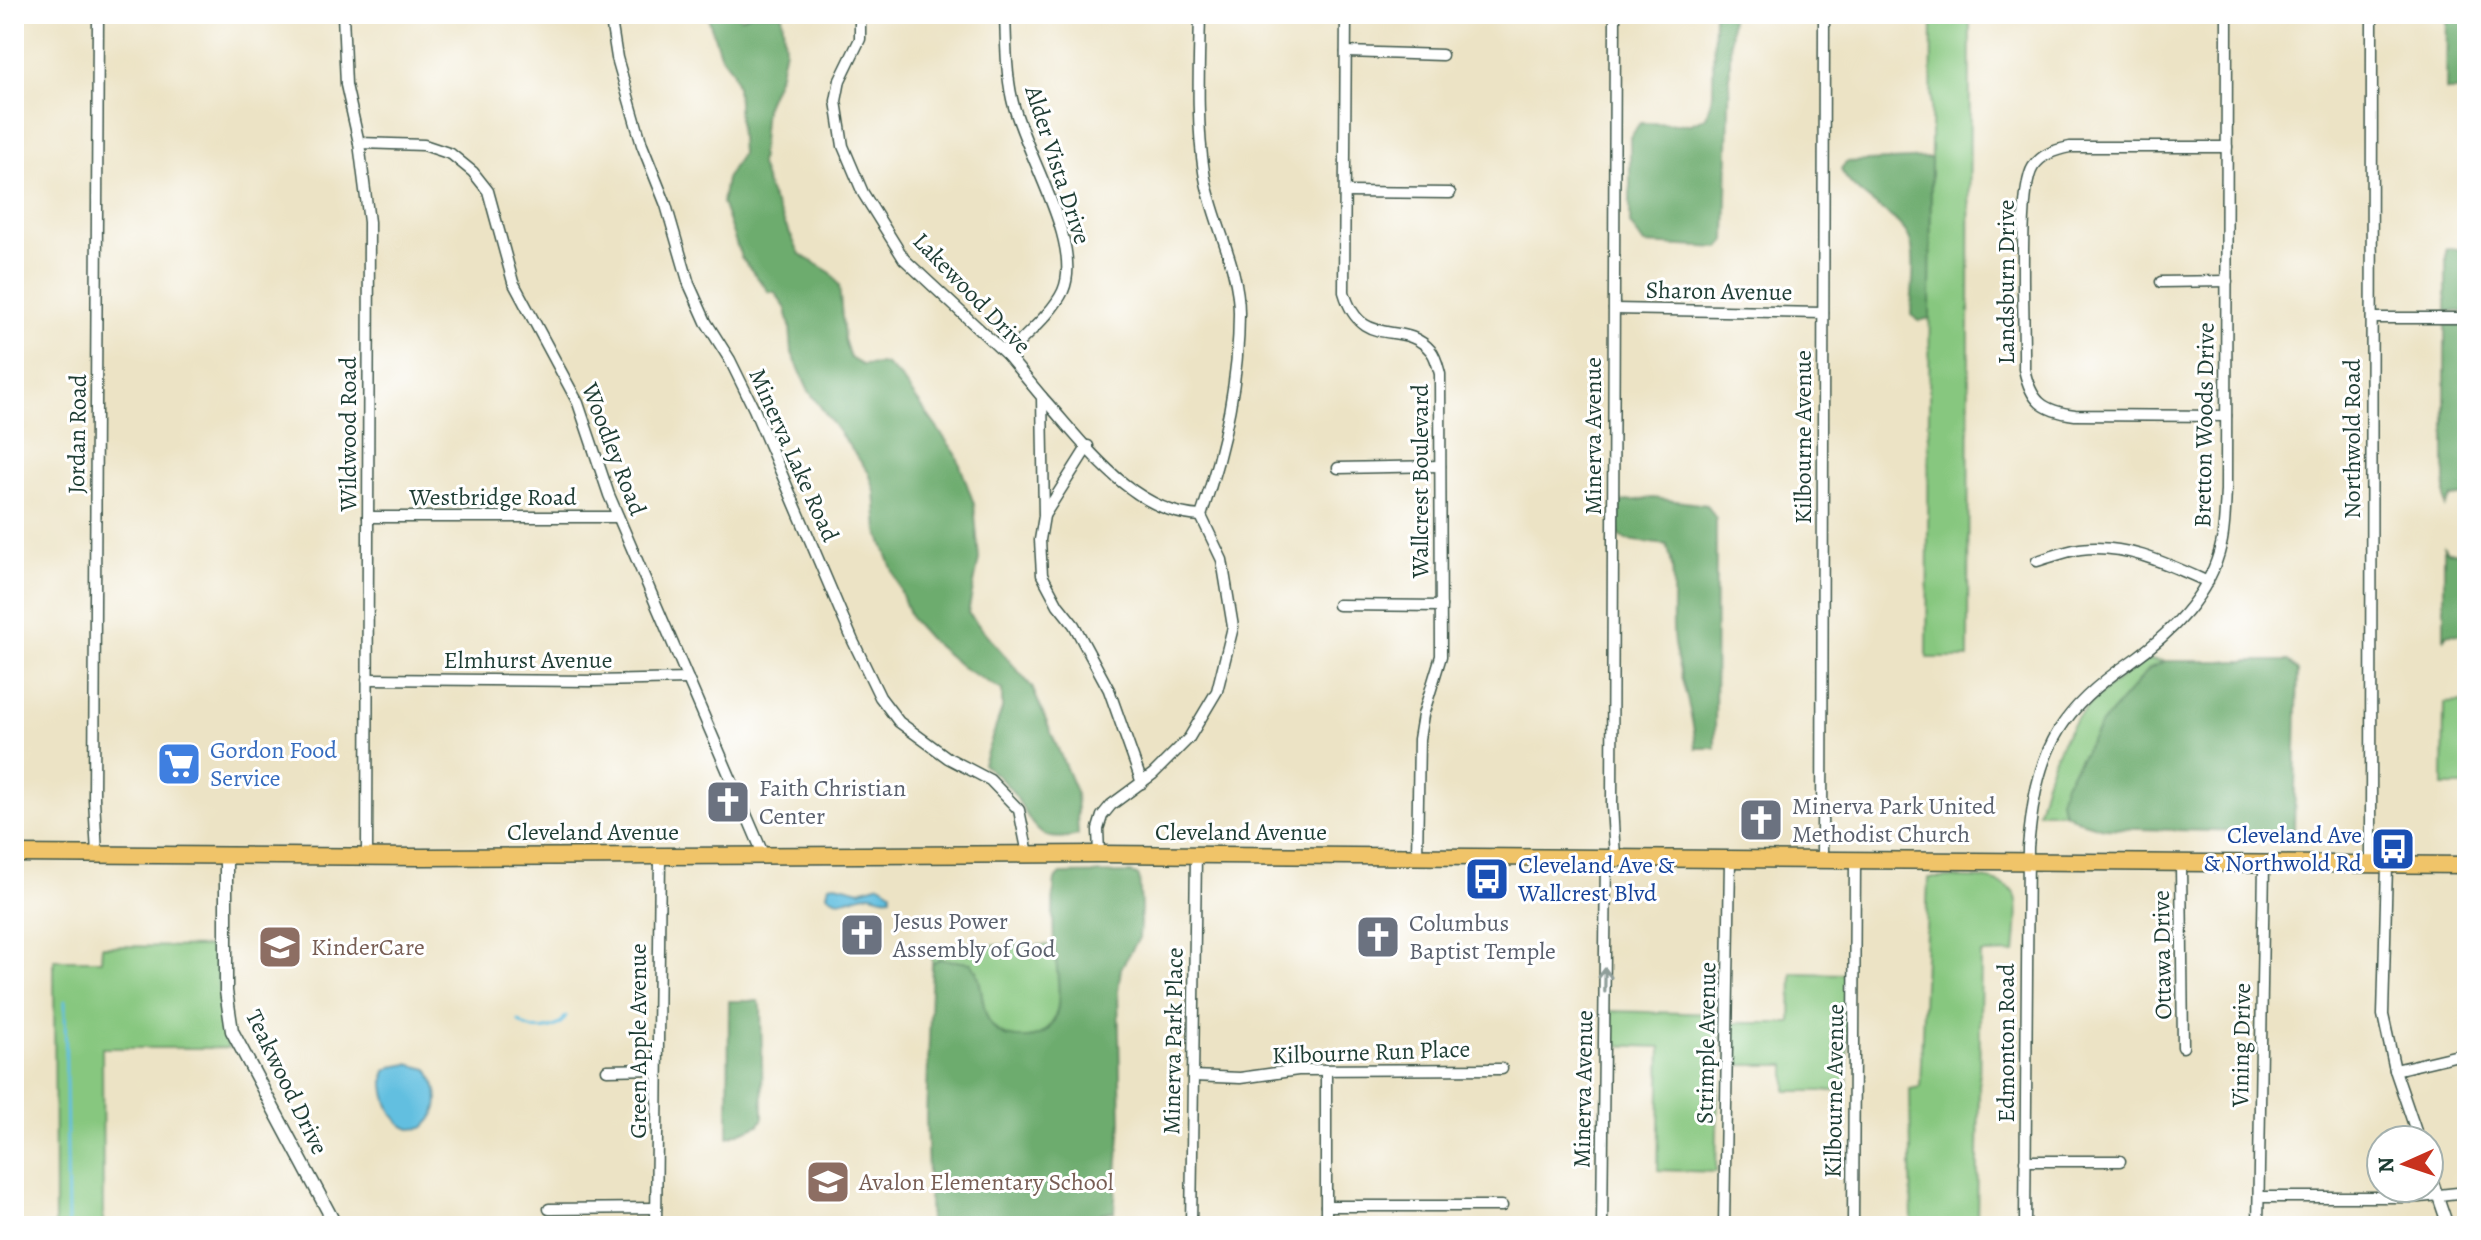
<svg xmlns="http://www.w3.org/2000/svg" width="2481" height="1240" font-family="Alegreya,serif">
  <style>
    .green { fill: #87c77f; stroke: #53825a; stroke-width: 2 }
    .forest { fill: #6dac6e; stroke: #467451; stroke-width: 2 }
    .water { fill: #62bfe0; stroke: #407e8a; stroke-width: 2 }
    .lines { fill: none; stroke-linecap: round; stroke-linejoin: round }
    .stream { stroke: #62bfe0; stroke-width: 3 }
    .minor-casing { stroke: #3e564a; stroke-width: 13 }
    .tertiary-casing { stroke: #3e564a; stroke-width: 15 }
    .primary-casing { stroke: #3e564a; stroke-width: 19 }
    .minor { stroke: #fff; stroke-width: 10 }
    .tertiary { stroke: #fff; stroke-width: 12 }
    .primary { stroke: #f0c469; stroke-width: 16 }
    .oneway { stroke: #8f9e9a }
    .labels { text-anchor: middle; stroke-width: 6; stroke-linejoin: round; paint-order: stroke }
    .street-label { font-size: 24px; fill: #1f3d34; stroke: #fff }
    .shop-label { font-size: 24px; fill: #366cbe; stroke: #fff; text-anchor: start }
    .worship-label { font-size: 24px; fill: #5b616d; stroke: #fff; text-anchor: start }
    .transit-label { font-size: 24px; fill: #164399; stroke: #fff; text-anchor: end }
    .education-label { font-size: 24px; fill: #785e54; stroke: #fff; text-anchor: start }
  </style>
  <rect width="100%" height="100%" fill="#fff"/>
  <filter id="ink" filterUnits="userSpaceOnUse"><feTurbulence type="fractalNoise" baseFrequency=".0125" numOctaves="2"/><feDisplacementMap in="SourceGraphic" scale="16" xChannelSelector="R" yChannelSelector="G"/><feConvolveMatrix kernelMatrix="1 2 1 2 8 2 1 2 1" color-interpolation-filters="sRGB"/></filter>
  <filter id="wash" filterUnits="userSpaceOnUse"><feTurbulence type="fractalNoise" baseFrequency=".006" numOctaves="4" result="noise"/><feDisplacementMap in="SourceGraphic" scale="32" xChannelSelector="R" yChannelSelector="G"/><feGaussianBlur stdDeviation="1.8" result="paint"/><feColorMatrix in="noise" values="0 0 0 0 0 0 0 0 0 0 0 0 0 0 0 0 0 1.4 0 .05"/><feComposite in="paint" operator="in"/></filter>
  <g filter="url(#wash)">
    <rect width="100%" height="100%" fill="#ece3c5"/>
    <!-- green -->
    <g class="green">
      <polygon points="1932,14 1970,14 1968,658 1927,658"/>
      <path d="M2147 660 2165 661 2150 668 2060 800 2064 812H2038C2055 734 2081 702 2147 660Z"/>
      <polygon points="2467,702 2467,786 2443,786 2444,703"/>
      <path d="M1928 878C1952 879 2005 872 2016 897 2020 908 2016 939 2015 953L1981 954 1977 1226H1912L1910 1089 1920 1087Z"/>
      <path d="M1054 945C1058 969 1065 996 1054 1019 1042 1047 1000 1043 987 1019 980 1005 980 984 977 970L941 959 932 964V946Z"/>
      <polygon points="102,946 217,947 221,1029 229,1048 102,1048 103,1226 55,1226 54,960 101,960"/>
      <polygon points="1792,973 1849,974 1847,1091 1786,1091 1786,1065 1731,1065 1731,1023 1791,1023"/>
      <polygon points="1609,1011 1720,1014 1716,1172 1658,1170 1661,1047 1608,1045"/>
    </g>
    <!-- forest -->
    <g class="forest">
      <path d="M707 14H737L741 18 750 14H782L785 48 780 73 765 108 760 165 770 194 800 254 831 273 839 285 844 339 850 358 862 365 885 364 900 377 956 454 974 504 979 559 968 613 1032 687 1076 792 1078 835C1032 847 1033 819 1011 790 1004 780 992 772 983 764L1002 709V690L963 668 930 640 911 619 878 531 875 491 869 473 809 391 792 353 790 326 786 309 775 292H769L741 257 722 203 726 179 741 154 737 86 732 70 720 54Z"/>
      <polygon points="1714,14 1731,14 1726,241 1720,248 1644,244 1630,224 1630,137 1640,123 1691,124 1706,117 1713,93"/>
      <polygon points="2447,14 2467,14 2467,91 2446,91"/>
      <path d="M1931 158 1930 318 1919 321 1911 315C1911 295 1917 258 1910 240 1902 216 1855 198 1841 170L1846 162Z"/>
      <polygon points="2446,249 2467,249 2467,312 2446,311"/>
      <polygon points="2445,324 2467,324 2467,495 2452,497 2445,506"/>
      <path d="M1653 498 1707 505 1716 519 1715 748H1696C1693 709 1680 680 1674 644 1670 611 1678 576 1667 545L1626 540 1619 535 1615 514 1622 502Z"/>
      <polygon points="2444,547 2447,552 2467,553 2467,635 2447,634 2444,638"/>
      <polygon points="2165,661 2289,661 2298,671 2294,829 2282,833 2103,828 2077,820 2064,812 2060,800 2064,785 2101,724 2150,668"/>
      <path d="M1132 873 1139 876 1141 908 1139 938 1121 968 1118 991 1121 1122 1114 1212 1101 1213V1226H930L926 1118 932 964 940 959 971 963C987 982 977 1014 997 1031 1004 1038 1017 1038 1027 1038 1073 1035 1056 971 1054 943 1053 922 1052 901 1055 880L1061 874Z"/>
      <polygon points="729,1001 758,1001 761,1006 763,1118 759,1125 728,1137"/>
    </g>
    <!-- water -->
    <g class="water">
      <path d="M836 884 860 890 880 884 891 891V897C882 899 879 895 871 894 853 893 843 908 827 894L829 885Z"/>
      <path d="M408 1064 428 1069C440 1090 444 1111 423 1128 422 1128 412 1129 410 1129 391 1123 379 1088 386 1071L392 1067Z"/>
    </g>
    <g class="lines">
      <!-- stream -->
      <g class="stream">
        <polyline points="65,1001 68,1226"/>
        <path d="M519 1021C530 1034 558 1032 566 1016"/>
      </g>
    </g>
  </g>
  <g filter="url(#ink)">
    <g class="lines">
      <!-- minor casing -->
      <g class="minor-casing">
        <g id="minor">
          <polyline points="343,14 346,85 359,143 369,222 367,855"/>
          <polyline points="610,14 617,58 642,145 666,205 689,284 706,322 730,360 754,409 853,641 880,697 899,722 948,758 990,780 1019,810 1028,854"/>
          <polyline points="860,14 860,39 840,80 836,101 843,146 863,193 904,259 1007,355 1042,397 1044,516 1040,540 1042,575 1058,605 1074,625 1109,690 1142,783"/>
          <path d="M1005 14C1006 42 1006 72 1012 99 1023 151 1084 243 1063 291 1053 313 1023 337 1007 355"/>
          <path d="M1346 14 1344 292C1362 353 1403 317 1431 351 1436 357 1438 367 1440 374L1441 656 1423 715 1419 739 1417 857"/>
          <polyline points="1346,52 1442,55"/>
          <polyline points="359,143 424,145 451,154 473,172 488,191 513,282 578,403 609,495 764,856"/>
          <polyline points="1346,192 1450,193"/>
          <polyline points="2161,282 2227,281"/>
          <polyline points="1614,309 1823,313"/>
          <polyline points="2372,318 2467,318"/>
          <path d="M1042 397C1084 443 1131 513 1201 516"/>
          <path d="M2226 416 2075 415C2042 411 2031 401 2024 369 2025 332 2017 191 2033 167 2042 154 2055 150 2070 147H2227"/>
          <polyline points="1338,468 1440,466"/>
          <polyline points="1045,514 1088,446"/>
          <polyline points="368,517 618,517"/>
          <path d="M2037 561C2051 557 2066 551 2080 549 2125 543 2168 564 2208 582"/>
          <polyline points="1338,605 1441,606"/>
          <polyline points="367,679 595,681 688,679"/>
          <polyline points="97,854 94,799 98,14"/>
          <path d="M1099 854 1098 829 1102 816 1111 805 1153 774 1189 738 1217 691 1233 627 1222 560 1201 516C1223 452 1239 382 1239 313 1239 264 1211 219 1204 172 1196 120 1199 66 1200 14"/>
          <polyline points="1615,858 1612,805 1615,14"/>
          <polyline points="1822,860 1824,14"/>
          <polyline points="2181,864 2183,1047"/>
          <polyline points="2371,864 2372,14"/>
          <polyline points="2387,865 2383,1015 2395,1070 2419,1140"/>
          <polyline points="607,1070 657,1069"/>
          <polyline points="1326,1070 1326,1226"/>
          <polyline points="2395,1070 2467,1053"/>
          <polyline points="1193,1076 1240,1078 1298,1070 1502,1069"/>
          <polyline points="2025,1161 2120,1161"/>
          <polyline points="2429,1170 2448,1226"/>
          <polyline points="2259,1197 2420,1197 2467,1192"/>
          <polyline points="1326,1206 1502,1206"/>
          <polyline points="549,1209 656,1208"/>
          <polyline points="656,1226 660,856"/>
          <polyline points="1191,1226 1196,855"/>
          <polyline points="1602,1226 1606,857"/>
          <polyline points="1724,1226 1730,860"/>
          <polyline points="1853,1226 1855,861"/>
          <path d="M2025 1226 2028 847C2032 807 2037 765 2059 730 2075 704 2104 680 2129 663 2170 634 2210 596 2221 545 2225 528 2225 508 2226 490L2227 14"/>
          <polyline points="2258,1226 2264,865"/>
        </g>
      </g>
      <!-- tertiary casing -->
      <g class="tertiary-casing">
        <polyline id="tertiary" points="226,855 226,991 232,1031 336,1226"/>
      </g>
      <!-- primary casing -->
      <g class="primary-casing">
        <polyline id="primary" points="14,854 421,857 1099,854 2467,865"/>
      </g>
      <!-- minor -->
      <use href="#minor" class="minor"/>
      <!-- tertiary -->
      <use href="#tertiary" class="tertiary"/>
      <!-- primary -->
      <use href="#primary" class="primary"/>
    </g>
    <!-- one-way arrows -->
    <defs><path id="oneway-shaft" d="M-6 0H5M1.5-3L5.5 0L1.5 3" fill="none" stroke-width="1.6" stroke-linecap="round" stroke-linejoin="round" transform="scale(2)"/></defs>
    <use class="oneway" href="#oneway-shaft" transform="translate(1605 980) rotate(-89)"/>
  </g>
  <!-- icons -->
  <defs>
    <g id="supermarket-square" transform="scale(2.3)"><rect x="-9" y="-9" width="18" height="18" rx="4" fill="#3f7fe0" stroke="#fff"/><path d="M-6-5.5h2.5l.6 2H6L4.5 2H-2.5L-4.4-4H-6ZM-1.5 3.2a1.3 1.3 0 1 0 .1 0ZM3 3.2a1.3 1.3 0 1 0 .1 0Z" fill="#fff"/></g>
    <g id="church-square" transform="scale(2.3)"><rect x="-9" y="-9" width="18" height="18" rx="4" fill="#6b7280" stroke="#fff"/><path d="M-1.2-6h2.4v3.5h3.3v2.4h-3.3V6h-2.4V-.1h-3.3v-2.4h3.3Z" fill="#fff"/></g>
    <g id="bus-square" transform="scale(2.3)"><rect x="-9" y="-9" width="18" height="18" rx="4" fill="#1a4fb4" stroke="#fff"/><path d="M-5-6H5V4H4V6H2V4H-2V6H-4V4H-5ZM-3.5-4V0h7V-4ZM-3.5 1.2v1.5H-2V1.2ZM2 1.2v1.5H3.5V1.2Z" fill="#fff"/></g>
    <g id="school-square" transform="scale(2.3)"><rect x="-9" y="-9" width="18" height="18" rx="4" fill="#8d6e63" stroke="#fff"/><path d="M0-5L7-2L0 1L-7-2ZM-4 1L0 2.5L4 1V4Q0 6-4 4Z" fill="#fff"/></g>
  </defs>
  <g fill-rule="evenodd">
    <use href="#supermarket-square" x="179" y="764"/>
    <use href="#church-square" x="728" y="802"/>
    <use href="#church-square" x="1761" y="820"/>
    <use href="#bus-square" x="2393" y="849"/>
    <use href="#bus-square" x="1487" y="879"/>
    <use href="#church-square" x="862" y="935"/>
    <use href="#church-square" x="1378" y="937"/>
    <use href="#school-square" x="280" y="947"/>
    <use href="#school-square" x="828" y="1182"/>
  </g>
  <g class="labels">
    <!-- street labels -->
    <g class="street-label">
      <text transform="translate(1058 165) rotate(72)" y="8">Alder Vista Drive</text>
      <text transform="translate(2006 282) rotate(-90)" y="8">Landsburn Drive</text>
      <text transform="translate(1719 291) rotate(1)" y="8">Sharon Avenue</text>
      <text transform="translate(972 293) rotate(46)" y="8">Lakewood Drive</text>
      <text transform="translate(2204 425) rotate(-89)" y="8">Bretton Woods Drive</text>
      <text transform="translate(77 434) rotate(-89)" y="8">Jordan Road</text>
      <text transform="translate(348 434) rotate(-90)" y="8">Wildwood Road</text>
      <text transform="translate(1593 436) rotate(-90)" y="8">Minerva Avenue</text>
      <text transform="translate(1803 437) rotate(-90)" y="8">Kilbourne Avenue</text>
      <text transform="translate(2352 439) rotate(-90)" y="8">Northwold Road</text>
      <text transform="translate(614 449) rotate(69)" y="8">Woodley Road</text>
      <text transform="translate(794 455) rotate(66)" y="8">Minerva Lake Road</text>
      <text transform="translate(1420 481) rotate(-90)" y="8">Wallcrest Boulevard</text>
      <text x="493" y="505">Westbridge Road</text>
      <text x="528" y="668">Elmhurst Avenue</text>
      <text x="593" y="840">Cleveland Avenue</text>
      <text x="1241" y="840">Cleveland Avenue</text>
      <text transform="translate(2162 955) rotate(-91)" y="8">Ottawa Drive</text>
      <text transform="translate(638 1041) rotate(-90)" y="8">Green Apple Avenue</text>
      <text transform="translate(1173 1041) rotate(-89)" y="8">Minerva Park Place</text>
      <text transform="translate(1706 1043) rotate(-89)" y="8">Strimple Avenue</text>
      <text transform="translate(2006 1043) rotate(-90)" y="8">Edmonton Road</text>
      <text transform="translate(2241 1045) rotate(-89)" y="8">Vining Drive</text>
      <text transform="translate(1371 1052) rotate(-2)" y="8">Kilbourne Run Place</text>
      <text transform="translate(287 1082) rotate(64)" y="8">Teakwood Drive</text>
      <text transform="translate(1583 1089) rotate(-89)" y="8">Minerva Avenue</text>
      <text transform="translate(1834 1091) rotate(-89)" y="8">Kilbourne Avenue</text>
    </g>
    <!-- shop labels -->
    <g class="shop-label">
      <text x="210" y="758">Gordon Food<tspan x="210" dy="28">Service</tspan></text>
    </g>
    <!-- worship labels -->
    <g class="worship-label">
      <text x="759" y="796">Faith Christian<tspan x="759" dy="28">Center</tspan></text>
      <text x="1792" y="814">Minerva Park United<tspan x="1792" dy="28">Methodist Church</tspan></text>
      <text x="893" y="929">Jesus Power<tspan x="893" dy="28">Assembly of God</tspan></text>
      <text x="1409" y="931">Columbus<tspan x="1409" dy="28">Baptist Temple</tspan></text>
    </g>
    <!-- transit labels -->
    <g class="transit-label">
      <text x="2362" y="843">Cleveland Ave<tspan x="2362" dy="28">&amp; Northwold Rd</tspan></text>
      <text x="1518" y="873" text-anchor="start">Cleveland Ave &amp;<tspan x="1518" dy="28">Wallcrest Blvd</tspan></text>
    </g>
    <!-- education labels -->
    <g class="education-label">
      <text x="311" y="955">KinderCare</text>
      <text x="859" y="1190">Avalon Elementary School</text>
    </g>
  </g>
  <!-- margin -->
  <rect width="2481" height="1240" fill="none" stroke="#fff" stroke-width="48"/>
  <!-- north arrow -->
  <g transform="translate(2405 1164) rotate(267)"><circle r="38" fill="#ffffff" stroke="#a5b1ae" stroke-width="2"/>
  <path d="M0-6L14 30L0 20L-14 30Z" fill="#c8321e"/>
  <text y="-12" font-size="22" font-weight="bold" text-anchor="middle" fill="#1f3d34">N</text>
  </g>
</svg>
